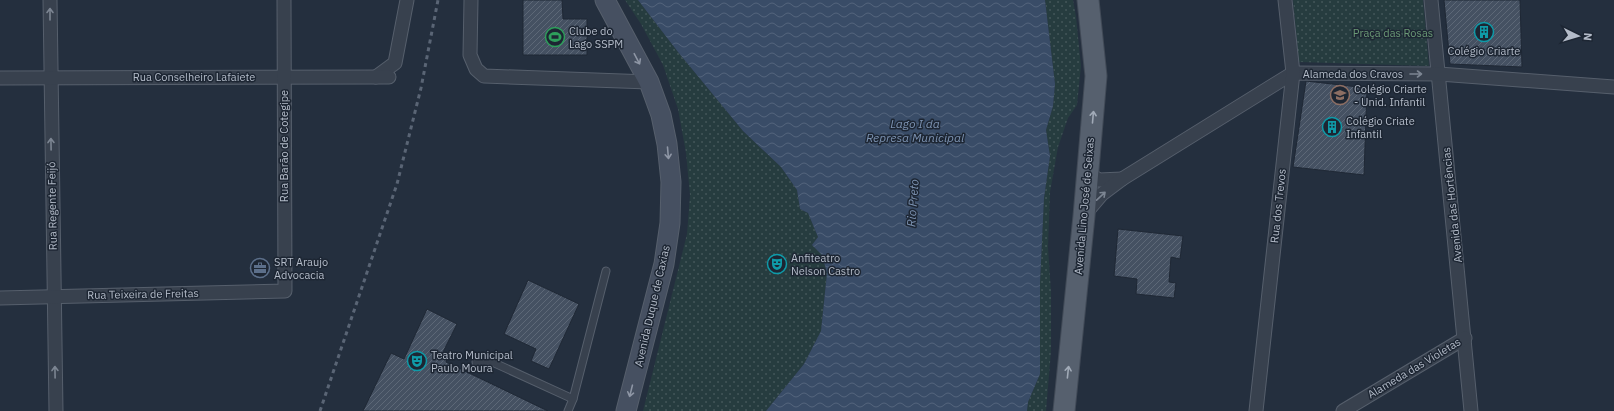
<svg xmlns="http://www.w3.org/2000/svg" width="1614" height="411" font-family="'IBM Plex Sans',sans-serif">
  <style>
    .park { fill: url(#park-dots) }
    .water { fill: url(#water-waves) }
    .building { fill: url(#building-hatch); stroke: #1f2835 }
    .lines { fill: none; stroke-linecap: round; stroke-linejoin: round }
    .lane-casing { stroke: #565f6c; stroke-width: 9 }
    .street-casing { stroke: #565f6c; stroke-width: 15 }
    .secondary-casing { stroke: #565f6c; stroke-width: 21 }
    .primary-casing { stroke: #414a57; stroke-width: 23 }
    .lane { stroke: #38414e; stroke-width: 7 }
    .street { stroke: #38414e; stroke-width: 13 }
    .secondary { stroke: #465061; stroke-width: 19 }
    .primary { stroke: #56606e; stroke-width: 21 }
    .rail { stroke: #5a6575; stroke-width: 3; stroke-dasharray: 4 4; stroke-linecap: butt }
    .oneway { stroke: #7c8592 }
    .oneway2 { stroke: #8e96a5 }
    .oneway3 { stroke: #a1aab7 }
    .labels { text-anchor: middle; stroke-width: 3; stroke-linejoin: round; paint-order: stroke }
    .poi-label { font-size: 11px; fill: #b4bcc9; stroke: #1d2633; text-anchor: start }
    .park-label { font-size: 11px; fill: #6b9a76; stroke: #1d2633 }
    .street-label { font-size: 11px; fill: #b4bcc9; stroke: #1d2633 }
    .water-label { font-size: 12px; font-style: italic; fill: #7c92b1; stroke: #1d2633 }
  </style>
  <defs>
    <pattern id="park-dots" width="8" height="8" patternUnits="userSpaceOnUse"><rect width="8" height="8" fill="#263c3f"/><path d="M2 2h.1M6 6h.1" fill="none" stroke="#435659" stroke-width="1.8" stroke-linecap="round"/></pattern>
    <pattern id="water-waves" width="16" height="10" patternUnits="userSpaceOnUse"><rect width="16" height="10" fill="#394c67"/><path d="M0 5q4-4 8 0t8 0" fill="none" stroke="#53647b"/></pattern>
    <pattern id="building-hatch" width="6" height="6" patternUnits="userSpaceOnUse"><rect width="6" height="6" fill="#455162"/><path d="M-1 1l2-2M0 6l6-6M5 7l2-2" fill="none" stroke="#5d6877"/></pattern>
  </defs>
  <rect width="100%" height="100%" fill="#242f3e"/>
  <!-- park -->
  <g class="park">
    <polygon points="625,0 638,0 678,52 743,131 781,167 797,190 800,209 808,213 818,237 812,245 822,255 827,273 821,331 804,364 766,411 643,411 687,234 690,195 686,153 678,109 663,65 641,24"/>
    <polygon points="1045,0 1073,0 1076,17 1081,66 1077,105 1068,118 1058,147 1050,192 1048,247 1051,292 1051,351 1046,411 1027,411 1028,402 1040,374 1040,283 1044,198 1050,156 1046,130 1053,106 1055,84"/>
    <polygon points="1293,0 1423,0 1429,66 1299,62"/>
  </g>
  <!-- water -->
  <polygon class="water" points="638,0 1045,0 1055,84 1053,106 1046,130 1050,156 1044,198 1040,283 1040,374 1028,402 1027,411 766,411 804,364 821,331 827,273 822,255 812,245 818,237 808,213 800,209 797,190 781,167 743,131 678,52"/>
  <!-- building -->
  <g class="building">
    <polygon points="523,0 562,0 563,19 587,19 587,55 523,55"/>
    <polygon points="1444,0 1520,0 1522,67 1450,64"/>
    <polygon points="1306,81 1367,88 1364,175 1293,167"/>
    <polygon points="1118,229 1183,236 1180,259 1171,257 1169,282 1176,283 1174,298 1136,294 1137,279 1114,276"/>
    <polygon points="528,280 579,304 549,369 531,361 536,349 504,334"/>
    <polygon points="427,309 457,324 441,356 447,359 446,362 548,411 363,411 391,353 404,359"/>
  </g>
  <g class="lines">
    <!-- lane casing -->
    <g class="lane-casing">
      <g id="lane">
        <polyline points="476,362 490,361 573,399"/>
        <polyline points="568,411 573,399 606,271"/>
      </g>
    </g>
    <!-- street casing -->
    <g class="street-casing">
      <g id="street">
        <polyline points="50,0 56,411"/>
        <polyline points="471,0 470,55 476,69 484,76 649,82"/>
        <polyline points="1431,0 1471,411"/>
        <polyline points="376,77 395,63 407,0"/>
        <polyline points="0,78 389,77"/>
        <polyline points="1088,173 1099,180 1122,179"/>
        <polyline points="1085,214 1102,194 1122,179 1293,73 1439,74 1614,87"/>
        <polyline points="0,298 285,291 284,0"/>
        <polyline points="1256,411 1293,73 1285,0"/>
        <polyline points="1343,411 1465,338"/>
      </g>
    </g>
    <!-- secondary casing -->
    <g class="secondary-casing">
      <polyline id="secondary" points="605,0 649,82 661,115 667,144 671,182 670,223 664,264 626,411"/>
    </g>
    <!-- primary casing -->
    <g class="primary-casing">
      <polyline id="primary" points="1064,411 1084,216 1096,76 1088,0"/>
    </g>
    <!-- lane -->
    <use href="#lane" class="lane"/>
    <!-- street -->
    <use href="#street" class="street"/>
    <!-- secondary -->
    <use href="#secondary" class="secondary"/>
    <!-- primary -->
    <use href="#primary" class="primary"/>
    <!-- rail -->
    <polyline class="rail" points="320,411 397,184 421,88 438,0"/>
  </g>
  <!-- one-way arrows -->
  <defs><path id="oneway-shaft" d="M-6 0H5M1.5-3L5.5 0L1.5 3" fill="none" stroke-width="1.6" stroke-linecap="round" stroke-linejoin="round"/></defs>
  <g class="oneway">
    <use href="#oneway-shaft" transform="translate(50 14) rotate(-90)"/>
    <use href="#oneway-shaft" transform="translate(1416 74)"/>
    <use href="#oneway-shaft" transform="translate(51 144) rotate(-91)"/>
    <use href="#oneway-shaft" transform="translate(1101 196) rotate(-43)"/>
    <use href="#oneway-shaft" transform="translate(55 372) rotate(-91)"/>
  </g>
  <g class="oneway2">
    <use href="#oneway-shaft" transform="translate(637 59) rotate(62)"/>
    <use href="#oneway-shaft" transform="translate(668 153) rotate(85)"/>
    <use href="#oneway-shaft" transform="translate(631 391) rotate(104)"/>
  </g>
  <g class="oneway3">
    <use href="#oneway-shaft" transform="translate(1093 117) rotate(-85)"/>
    <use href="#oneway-shaft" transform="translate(1068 372) rotate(-84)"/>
  </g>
  <!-- icons -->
  <defs>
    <g id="building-ring" transform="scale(1)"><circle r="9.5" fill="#1d2633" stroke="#0f9aa8" stroke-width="1.5"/><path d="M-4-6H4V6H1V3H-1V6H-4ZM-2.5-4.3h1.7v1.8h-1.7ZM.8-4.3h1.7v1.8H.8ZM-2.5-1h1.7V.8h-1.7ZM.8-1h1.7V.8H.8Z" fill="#0f9aa8"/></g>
    <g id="stadium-ring" transform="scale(1)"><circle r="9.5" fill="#1d2633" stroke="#2e9e5b" stroke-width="1.5"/><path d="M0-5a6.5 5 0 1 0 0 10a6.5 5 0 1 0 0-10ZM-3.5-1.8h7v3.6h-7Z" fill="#2e9e5b"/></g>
    <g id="school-ring" transform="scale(1)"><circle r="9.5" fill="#1d2633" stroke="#8d6e63" stroke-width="1.5"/><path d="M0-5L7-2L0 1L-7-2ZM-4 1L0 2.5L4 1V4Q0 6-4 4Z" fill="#8d6e63"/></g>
    <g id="theatre-ring" transform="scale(1)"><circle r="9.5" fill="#1d2633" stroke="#0f9aa8" stroke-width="1.5"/><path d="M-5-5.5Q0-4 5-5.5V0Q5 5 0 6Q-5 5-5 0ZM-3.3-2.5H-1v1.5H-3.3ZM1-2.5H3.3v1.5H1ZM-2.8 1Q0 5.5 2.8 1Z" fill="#0f9aa8"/></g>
    <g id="office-ring" transform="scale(1)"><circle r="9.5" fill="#1d2633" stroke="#5c6f8a" stroke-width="1.5"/><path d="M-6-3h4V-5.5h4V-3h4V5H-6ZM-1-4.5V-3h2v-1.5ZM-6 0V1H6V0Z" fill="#5c6f8a"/></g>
  </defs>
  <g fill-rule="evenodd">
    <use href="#building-ring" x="1484" y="32"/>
    <use href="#stadium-ring" x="555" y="37"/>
    <use href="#school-ring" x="1340" y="95"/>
    <use href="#building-ring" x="1332" y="127"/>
    <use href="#theatre-ring" x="777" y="264"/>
    <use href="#office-ring" x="260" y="268"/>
    <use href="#theatre-ring" x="417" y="361"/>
  </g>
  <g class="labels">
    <!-- poi labels -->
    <g class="poi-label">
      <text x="569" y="35">Clube do<tspan x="569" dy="13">Lago SSPM</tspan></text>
      <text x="1484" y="55" text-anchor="middle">Colégio Criarte</text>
      <text x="1354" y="93">Colégio Criarte<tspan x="1354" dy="13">- Unid. Infantil</tspan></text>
      <text x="1346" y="125">Colégio Criate<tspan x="1346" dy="13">Infantil</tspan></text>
      <text x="791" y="262">Anfiteatro<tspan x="791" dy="13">Nelson Castro</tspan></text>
      <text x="274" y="266">SRT Araujo<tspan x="274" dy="13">Advocacia</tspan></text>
      <text x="431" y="359">Teatro Municipal<tspan x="431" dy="13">Paulo Moura</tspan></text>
    </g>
    <!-- park labels -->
    <g class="park-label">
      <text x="1393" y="37">Praça das Rosas</text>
    </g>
    <!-- street labels -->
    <g class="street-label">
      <text x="1353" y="78">Alameda dos Cravos</text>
      <text x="194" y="81">Rua Conselheiro Lafaiete</text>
      <text transform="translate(284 146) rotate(-90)" y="4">Rua Barão de Cotegipe</text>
      <text transform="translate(1452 205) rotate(-96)" y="4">Avenida das Hortências</text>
      <text transform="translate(52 206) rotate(-91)" y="4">Rua Regente Feijó</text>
      <text transform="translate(1084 206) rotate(-85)" y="4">Avenida Lino José de Seixas</text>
      <text transform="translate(1278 206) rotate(-84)" y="4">Rua dos Trevos</text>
      <text transform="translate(143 294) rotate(-1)" y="4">Rua Teixeira de Freitas</text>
      <text transform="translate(652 306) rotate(-77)" y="4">Avenida Duque de Caxias</text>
      <text transform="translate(1414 368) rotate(-31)" y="4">Alameda das Violetas</text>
    </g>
    <!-- water labels -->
    <g class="water-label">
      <text x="915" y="128">Lago I da<tspan x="915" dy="14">Represa Municipal</tspan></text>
      <text transform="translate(913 203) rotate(-86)" y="4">Rio Preto</text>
    </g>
  </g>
  <!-- north arrow -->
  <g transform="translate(1578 36) rotate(95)" stroke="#1d2633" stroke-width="3" paint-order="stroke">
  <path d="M0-3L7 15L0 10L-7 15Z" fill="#b4bcc9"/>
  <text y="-6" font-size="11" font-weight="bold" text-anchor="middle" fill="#b4bcc9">N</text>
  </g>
</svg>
